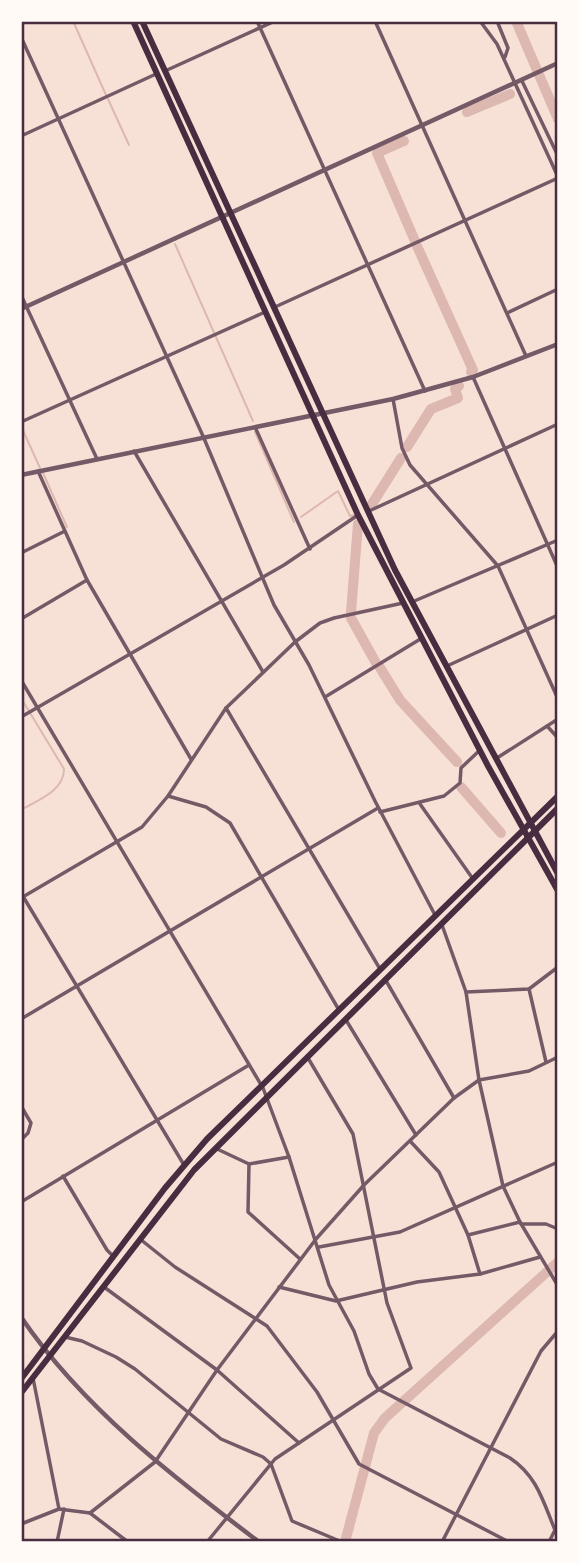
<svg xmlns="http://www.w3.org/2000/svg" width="579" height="1563" font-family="Lora,serif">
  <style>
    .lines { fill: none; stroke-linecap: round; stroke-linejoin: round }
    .stream { stroke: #dcb8b0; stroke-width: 2 }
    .river { stroke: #dcb8b0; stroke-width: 10 }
    .minor { stroke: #755966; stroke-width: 3.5 }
    .tertiary { stroke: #755966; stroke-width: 4.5 }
    .primary { stroke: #4a2c40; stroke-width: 6 }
    .trunk { stroke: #4a2c40; stroke-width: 6 }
    .neatline { fill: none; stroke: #4a2c40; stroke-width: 2.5 }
  </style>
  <rect width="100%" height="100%" fill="#f7e1d7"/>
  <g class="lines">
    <!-- stream -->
    <g class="stream">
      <polyline points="73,21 106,95"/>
      <polyline points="108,99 129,145"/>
      <polyline points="175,244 253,421"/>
      <polyline points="21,426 40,468"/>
      <polyline points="255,432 294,522"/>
      <polyline points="43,473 67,527"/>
      <polyline points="301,517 338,491 350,516 355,515"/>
      <path d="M21 698 64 769C64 791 38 800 21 810"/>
    </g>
    <!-- river -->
    <g class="river">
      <polyline points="516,21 558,119"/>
      <polyline points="467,112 510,94"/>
      <polyline points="404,141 377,153 415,241"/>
      <polyline points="417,246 473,370 471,372"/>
      <polyline points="407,447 431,409 458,398 455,389 459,386"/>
      <polyline points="372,504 401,458"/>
      <polyline points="351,612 358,524"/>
      <polyline points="351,618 376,663"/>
      <polyline points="379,666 400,700 457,762"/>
      <polyline points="461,787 501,833"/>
      <polyline points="345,1542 374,1433 385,1418 558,1262"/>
    </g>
    <!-- minor -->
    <g class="minor">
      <polyline points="257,21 425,391"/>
      <polyline points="375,21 526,356"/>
      <polyline points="480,21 497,44 558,177"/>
      <polyline points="497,21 508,48 505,57"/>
      <polyline points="21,37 203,436 274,605 309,665 375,801 435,915"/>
      <polyline points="165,71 275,21"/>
      <polyline points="522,81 558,156"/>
      <polyline points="21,136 156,74"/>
      <polyline points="21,295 97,459"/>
      <polyline points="275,307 558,178"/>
      <polyline points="507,313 558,289"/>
      <polyline points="473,377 558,568"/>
      <polyline points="393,399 402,448 410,465 498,566 558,699"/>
      <polyline points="21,422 265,312"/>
      <polyline points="255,427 310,549"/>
      <polyline points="134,451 263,672"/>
      <polyline points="38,471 87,580 191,759"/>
      <polyline points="369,511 558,424"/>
      <polyline points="21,553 63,532"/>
      <polyline points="412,602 558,540"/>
      <polyline points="21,619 87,580"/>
      <polyline points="447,666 558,615"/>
      <path d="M21 680 263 1088 289 1157 329 1285 354 1331 369 1374 378 1389 510 1458C537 1476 543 1501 555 1530L549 1542"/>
      <polyline points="325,697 422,638"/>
      <polyline points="226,708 380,969"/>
      <polyline points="21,717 284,565 358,515"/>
      <polyline points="547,726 558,738"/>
      <polyline points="497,758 558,719"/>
      <polyline points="168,796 206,807 230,823 339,1010"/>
      <polyline points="420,804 473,879"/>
      <polyline points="380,812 444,796 460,783 461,768 480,750"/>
      <polyline points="21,893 184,1165"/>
      <polyline points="21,898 142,827 168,796 226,708 295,642 320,623 334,618 403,603"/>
      <polyline points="442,925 466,992 479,1080 503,1186 520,1222 558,1286"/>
      <polyline points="385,979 454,1098"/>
      <polyline points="529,989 546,1062"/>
      <polyline points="466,992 529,989 558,967"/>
      <polyline points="21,1019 378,808"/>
      <polyline points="346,1020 416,1135"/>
      <polyline points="21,1106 31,1123 28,1133 21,1140"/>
      <polyline points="410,1141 439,1172 468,1235"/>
      <polyline points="215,1148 249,1164 289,1157"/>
      <polyline points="249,1164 248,1212 300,1259"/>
      <polyline points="63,1176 107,1250 113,1256"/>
      <polyline points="21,1202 249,1065"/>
      <polyline points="521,1224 546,1224 558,1229"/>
      <polyline points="140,1239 175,1267 267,1326 317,1392 359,1464 509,1542"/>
      <polyline points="319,1247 400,1232 558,1162"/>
      <polyline points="480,1274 540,1257"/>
      <polyline points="104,1287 217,1370 299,1443"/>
      <polyline points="279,1287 336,1301 417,1282 480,1274 468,1235 520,1222"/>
      <polyline points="65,1337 82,1341 116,1357 135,1369 221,1439 263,1457 271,1464 292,1521 342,1542"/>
      <polyline points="33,1378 59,1509"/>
      <polyline points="90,1513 128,1542"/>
      <polyline points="21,1524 59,1509 90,1513 155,1462 217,1370 316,1239 364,1185 454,1098 479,1080 529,1071 558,1057"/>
      <polyline points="57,1542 64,1509"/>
      <polyline points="207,1542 275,1459 411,1368 387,1303 353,1134 308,1058"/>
      <polyline points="442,1542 541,1351 558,1331"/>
    </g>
    <!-- tertiary -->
    <g class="tertiary">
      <polyline points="21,309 558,63"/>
      <polyline points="21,475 393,399 473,377 558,344"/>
      <path d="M21 1317C83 1408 172 1476 259 1542"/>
    </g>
    <!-- primary -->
    <g class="primary">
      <polyline points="21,1379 165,1188 207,1139 558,796"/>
      <polyline points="21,1393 194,1170 558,808"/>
    </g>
    <!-- trunk -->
    <g class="trunk">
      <polyline points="133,21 358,515 488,766 558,891"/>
      <polyline points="142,21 395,570 558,874"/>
    </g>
  </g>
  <!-- border -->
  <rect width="579" height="1563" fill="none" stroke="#fffaf5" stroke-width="46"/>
  <rect x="23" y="23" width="533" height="1517" class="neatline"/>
</svg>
